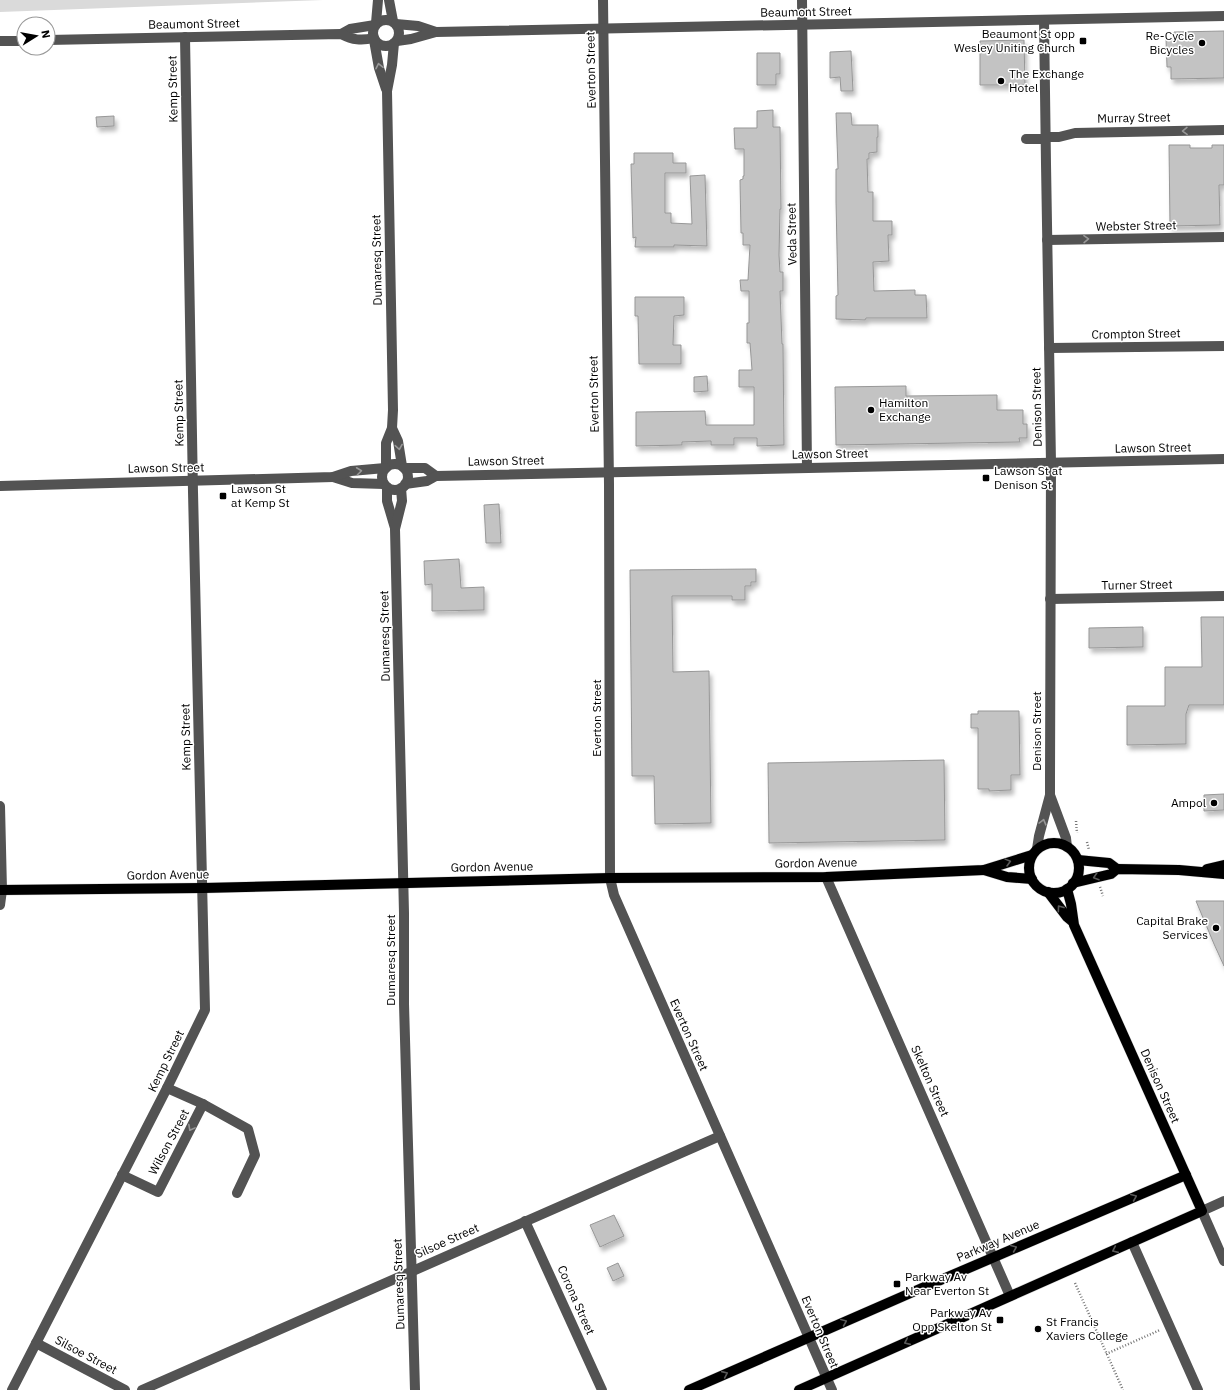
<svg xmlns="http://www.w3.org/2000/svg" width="1224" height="1390" font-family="'IBM Plex Sans',sans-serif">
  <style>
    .green { fill: #dadada }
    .building { fill: #c3c3c3; stroke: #979797; filter: url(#shadow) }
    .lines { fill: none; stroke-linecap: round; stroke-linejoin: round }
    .major-casing { stroke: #dbdbdb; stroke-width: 11 }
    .path { stroke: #757575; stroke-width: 2.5; stroke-dasharray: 1 2; stroke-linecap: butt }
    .minor { stroke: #535353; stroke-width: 10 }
    .major { stroke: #000; stroke-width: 10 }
    .oneway { stroke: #989898 }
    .oneway2 { stroke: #595959 }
    .poi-dot { fill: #000; stroke: #fff; stroke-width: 1.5 }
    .labels { text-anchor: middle; stroke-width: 3; stroke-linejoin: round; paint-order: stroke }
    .street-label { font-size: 12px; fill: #000; stroke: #fff }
    .poi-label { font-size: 12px; fill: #000; stroke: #fff; text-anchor: start }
  </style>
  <defs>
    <filter id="shadow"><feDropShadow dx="2.5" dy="4.5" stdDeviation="2" flood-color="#0004"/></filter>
  </defs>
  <rect width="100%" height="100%" fill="#fff"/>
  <!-- green -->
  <polygon class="green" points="0,0 323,0 0,12"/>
  <!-- building -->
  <g class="building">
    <polygon points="1224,31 1224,78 1171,79 1171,67 1167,67 1166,39 1174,39 1174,32"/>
    <polygon points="1024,40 1025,85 980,85 980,41"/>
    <polygon points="851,51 853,91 841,91 840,77 830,78 830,52"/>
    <polygon points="757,53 780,53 780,74 776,74 776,85 757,85"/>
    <polygon points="773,110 773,127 780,127 781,209 780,209 779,255 780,272 783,272 783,291 780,291 782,344 783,344 784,445 757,446 757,438 734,438 734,445 711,445 711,441 682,442 682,445 636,446 636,412 705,411 706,425 754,425 754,387 739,387 739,370 752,370 750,343 747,343 747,323 749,323 749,291 741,291 740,280 748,280 750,245 743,245 743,233 741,233 740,180 743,179 743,176 744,176 744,149 735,149 734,128 757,128 757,111"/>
    <polygon points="836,113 851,113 852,125 878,125 878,137 877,137 877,152 869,153 869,159 867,159 868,192 873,192 873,221 892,221 892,235 888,235 889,261 873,262 874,291 915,290 915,295 926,295 927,318 866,318 865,320 836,319 836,296 838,295 836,201 836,169 838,169"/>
    <polygon points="114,116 114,126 97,127 96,117"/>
    <polygon points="1169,145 1190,145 1190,148 1212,148 1212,145 1224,145 1224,185 1219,185 1220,225 1170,226"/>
    <polygon points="634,153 673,153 673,163 686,163 686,173 665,173 665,213 671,213 671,223 692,224 690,176 705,175 707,246 674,245 674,247 635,247 636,237 633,238 631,164 634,164"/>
    <polygon points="635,297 684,297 684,315 674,316 673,345 681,345 681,364 639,364 638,316 635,316"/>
    <polygon points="707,376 708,391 694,392 694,377"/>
    <polygon points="906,386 906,396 997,395 997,410 1023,410 1023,424 1027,424 1027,438 1019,438 1020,442 836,445 835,387"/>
    <polygon points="499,504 501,543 486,543 484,505"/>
    <polygon points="459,559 461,588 484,587 484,610 432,611 432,584 425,585 424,561"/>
    <polygon points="756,569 756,582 751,582 751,586 745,586 745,600 732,600 732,596 672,596 673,672 709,671 711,823 655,824 654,776 632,776 630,570"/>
    <polygon points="1201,617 1224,617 1224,705 1189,705 1186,714 1186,744 1127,745 1127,706 1165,706 1165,667 1202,667"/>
    <polygon points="1143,627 1143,647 1089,648 1089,628"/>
    <polygon points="978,711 1019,711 1020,775 1011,775 1011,790 989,791 989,789 978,789 978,728 971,728 971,714 978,714"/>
    <polygon points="944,760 945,840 769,843 768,763"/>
    <polygon points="1224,794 1224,810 1204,811 1204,795"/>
    <polygon points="1196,901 1224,901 1224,966 1214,944"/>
    <polygon points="614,1215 624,1236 600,1247 590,1225"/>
    <polygon points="618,1263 624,1276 613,1281 607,1268"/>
  </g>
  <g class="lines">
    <!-- major casing -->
    <g class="major-casing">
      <g id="major">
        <circle cx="1054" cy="868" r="25"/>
        <polyline points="1078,860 1109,863 1117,869"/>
        <polyline points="1207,869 1224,865"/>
        <polyline points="984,870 1007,877 1032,879"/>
        <polyline points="1073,883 1111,874 1117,869 1179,870 1224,874"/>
        <polyline points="0,890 203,888 610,878 826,877 984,870 1032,855"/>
        <polyline points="1048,892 1067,917 1073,922"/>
        <polyline points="689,1390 922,1288 1186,1175"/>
        <polyline points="799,1390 1202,1211 1074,925 1071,904 1067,889"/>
      </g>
    </g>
    <!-- path -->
    <g class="path">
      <polyline points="1076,821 1077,833"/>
      <polyline points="1087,842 1089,850"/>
      <polyline points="1100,887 1103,896"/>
      <polyline points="1075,1283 1123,1390"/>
      <polyline points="1106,1354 1160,1330"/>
    </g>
    <!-- minor -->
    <g class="minor">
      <polyline points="389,0 393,21"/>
      <polyline points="603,0 609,484 610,878 614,895 832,1390"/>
      <polyline points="802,0 807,468"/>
      <circle cx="386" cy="33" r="13"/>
      <polyline points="376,23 378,0"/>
      <polyline points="396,24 418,26 436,32"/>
      <polyline points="341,34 350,29 375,25"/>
      <path d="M48 40 341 34C353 40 361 41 374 38"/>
      <polyline points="374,40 379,68 386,89"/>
      <polyline points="0,41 24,41"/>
      <polyline points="397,41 411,39 436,32 1224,16"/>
      <polyline points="1045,137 1059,137 1075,133 1224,130"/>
      <polyline points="1026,139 1045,139"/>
      <polyline points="1047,240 1224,237"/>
      <polyline points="1049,348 1224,346"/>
      <polyline points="392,428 398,441 402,466"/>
      <circle cx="395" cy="477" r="13"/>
      <polyline points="386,468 386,443 392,428 393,410 387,91 392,65 394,43"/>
      <polyline points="404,468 425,468 436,476"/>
      <polyline points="333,477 352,483 384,484"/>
      <polyline points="405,484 427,481 436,476 1224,459"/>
      <polyline points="0,486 333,477 351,471 385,468"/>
      <polyline points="387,487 387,501 395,528"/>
      <polyline points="401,488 402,501 395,529 404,913 404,1004 415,1390"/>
      <polyline points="1050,599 1224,596"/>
      <polyline points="1050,795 1066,838 1067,847"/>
      <polyline points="0,806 2,890 0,905"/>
      <polyline points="1037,849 1039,836 1050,795 1050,779 1051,463 1046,164 1044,20"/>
      <polyline points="826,877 1010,1296"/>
      <polyline points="203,1104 248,1129 255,1155 237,1193"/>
      <polyline points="122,1175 158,1192 203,1104 167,1088"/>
      <polyline points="1224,1201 1202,1211 1224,1261"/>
      <polyline points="525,1221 602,1390"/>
      <polyline points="1132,1242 1198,1390"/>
      <polyline points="36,1343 125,1390"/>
      <polyline points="12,1390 167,1088 205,1010 193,492 185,37"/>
      <polyline points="142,1390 720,1136"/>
    </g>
    <!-- major -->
    <use href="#major" class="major"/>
  </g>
  <!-- one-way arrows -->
  <defs><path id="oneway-chevron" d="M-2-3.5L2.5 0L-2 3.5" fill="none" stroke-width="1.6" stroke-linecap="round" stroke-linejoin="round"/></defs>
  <g class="oneway">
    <use href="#oneway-chevron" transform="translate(379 66) rotate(-102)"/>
    <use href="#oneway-chevron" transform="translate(1185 131) rotate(179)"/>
    <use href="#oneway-chevron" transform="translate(1086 239) rotate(-1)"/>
    <use href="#oneway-chevron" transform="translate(399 447) rotate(81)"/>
    <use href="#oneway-chevron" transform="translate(359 471) rotate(-7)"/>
    <use href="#oneway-chevron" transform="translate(1043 822) rotate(-75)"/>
    <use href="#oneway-chevron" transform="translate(191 1128) rotate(118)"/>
  </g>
  <g class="oneway2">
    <use href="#oneway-chevron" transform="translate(1008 862) rotate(-15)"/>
    <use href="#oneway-chevron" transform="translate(1096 877) rotate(162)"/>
    <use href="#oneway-chevron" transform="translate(1060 908) rotate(-126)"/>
    <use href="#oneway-chevron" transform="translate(1134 1197) rotate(-23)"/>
    <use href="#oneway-chevron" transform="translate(1014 1248) rotate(-23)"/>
    <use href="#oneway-chevron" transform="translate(1115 1250) rotate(156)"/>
    <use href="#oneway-chevron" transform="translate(844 1322) rotate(-23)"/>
    <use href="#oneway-chevron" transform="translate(907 1342) rotate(156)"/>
    <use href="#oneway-chevron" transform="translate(725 1374) rotate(-24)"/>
  </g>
  <!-- markers -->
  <g class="poi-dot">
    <rect x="1079" y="37" width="8" height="8" rx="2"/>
    <circle cx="1202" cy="43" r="4"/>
    <circle cx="1001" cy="81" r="4"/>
    <circle cx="871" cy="410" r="4"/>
    <rect x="982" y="474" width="8" height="8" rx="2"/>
    <rect x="219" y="492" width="8" height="8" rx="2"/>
    <circle cx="1214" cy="803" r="4"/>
    <circle cx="1216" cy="928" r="4"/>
    <rect x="893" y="1280" width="8" height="8" rx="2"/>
    <rect x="996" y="1316" width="8" height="8" rx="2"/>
    <circle cx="1038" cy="1329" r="4"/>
  </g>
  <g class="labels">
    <!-- street labels -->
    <g class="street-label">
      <text transform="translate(806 12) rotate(-1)" y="4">Beaumont Street</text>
      <text transform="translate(194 24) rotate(-1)" y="4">Beaumont Street</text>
      <text transform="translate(591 70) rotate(-91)" y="4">Everton Street</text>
      <text transform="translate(173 89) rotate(-91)" y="4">Kemp Street</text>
      <text transform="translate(1134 118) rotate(-1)" y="4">Murray Street</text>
      <text transform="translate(1136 226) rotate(-1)" y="4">Webster Street</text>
      <text transform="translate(792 234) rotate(-91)" y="4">Veda Street</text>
      <text transform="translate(377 260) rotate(-91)" y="4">Dumaresq Street</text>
      <text transform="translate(1136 334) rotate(-1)" y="4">Crompton Street</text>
      <text transform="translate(594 394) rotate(-91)" y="4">Everton Street</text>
      <text transform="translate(1037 407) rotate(-91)" y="4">Denison Street</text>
      <text transform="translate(179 413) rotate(-91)" y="4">Kemp Street</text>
      <text transform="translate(1153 448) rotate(-1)" y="4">Lawson Street</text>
      <text transform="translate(830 454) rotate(-1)" y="4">Lawson Street</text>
      <text transform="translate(506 461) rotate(-1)" y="4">Lawson Street</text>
      <text transform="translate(166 468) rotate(-1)" y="4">Lawson Street</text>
      <text transform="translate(1137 585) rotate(-1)" y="4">Turner Street</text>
      <text transform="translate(385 636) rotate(-91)" y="4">Dumaresq Street</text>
      <text transform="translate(597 718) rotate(-90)" y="4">Everton Street</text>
      <text transform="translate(1037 731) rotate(-90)" y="4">Denison Street</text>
      <text transform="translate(186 737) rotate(-91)" y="4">Kemp Street</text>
      <text transform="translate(816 863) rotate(-1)" y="4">Gordon Avenue</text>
      <text transform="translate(492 867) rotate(-1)" y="4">Gordon Avenue</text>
      <text transform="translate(168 875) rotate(-1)" y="4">Gordon Avenue</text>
      <text transform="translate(391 960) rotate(-90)" y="4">Dumaresq Street</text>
      <text transform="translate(689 1035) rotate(66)" y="4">Everton Street</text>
      <text transform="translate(166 1061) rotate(-64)" y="4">Kemp Street</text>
      <text transform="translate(930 1081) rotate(66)" y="4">Skelton Street</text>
      <text transform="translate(1160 1086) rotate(66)" y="4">Denison Street</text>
      <text transform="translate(169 1142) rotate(-62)" y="4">Wilson Street</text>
      <text transform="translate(447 1241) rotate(-24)" y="4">Silsoe Street</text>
      <text transform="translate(998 1241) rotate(-23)" y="4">Parkway Avenue</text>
      <text transform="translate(399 1284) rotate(-92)" y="4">Dumaresq Street</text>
      <text transform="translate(576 1300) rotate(66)" y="4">Corona Street</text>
      <text transform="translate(820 1332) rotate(67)" y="4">Everton Street</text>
      <text transform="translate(86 1355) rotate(28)" y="4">Silsoe Street</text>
    </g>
    <!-- poi labels -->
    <g class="poi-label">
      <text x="1075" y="38" text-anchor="end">Beaumont St opp<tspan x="1075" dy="14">Wesley Uniting Church</tspan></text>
      <text x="1194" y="40" text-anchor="end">Re-Cycle<tspan x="1194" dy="14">Bicycles</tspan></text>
      <text x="1009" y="78">The Exchange<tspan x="1009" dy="14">Hotel</tspan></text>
      <text x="879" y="407">Hamilton<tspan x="879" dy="14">Exchange</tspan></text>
      <text x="994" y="475">Lawson St at<tspan x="994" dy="14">Denison St</tspan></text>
      <text x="231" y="493">Lawson St<tspan x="231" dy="14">at Kemp St</tspan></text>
      <text x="1206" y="807" text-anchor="end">Ampol</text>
      <text x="1208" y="925" text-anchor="end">Capital Brake<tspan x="1208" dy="14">Services</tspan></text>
      <text x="905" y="1281">Parkway Av<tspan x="905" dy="14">Near Everton St</tspan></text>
      <text x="992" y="1317" text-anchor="end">Parkway Av<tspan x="992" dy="14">Opp Skelton St</tspan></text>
      <text x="1046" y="1326">St Francis<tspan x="1046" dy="14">Xaviers College</tspan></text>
    </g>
  </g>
  <!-- north arrow -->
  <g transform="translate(36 36) rotate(79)"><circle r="19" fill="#ffffff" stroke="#999999"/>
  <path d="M0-3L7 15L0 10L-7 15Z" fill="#000000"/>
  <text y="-6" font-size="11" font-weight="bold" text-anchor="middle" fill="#000000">N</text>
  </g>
</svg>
